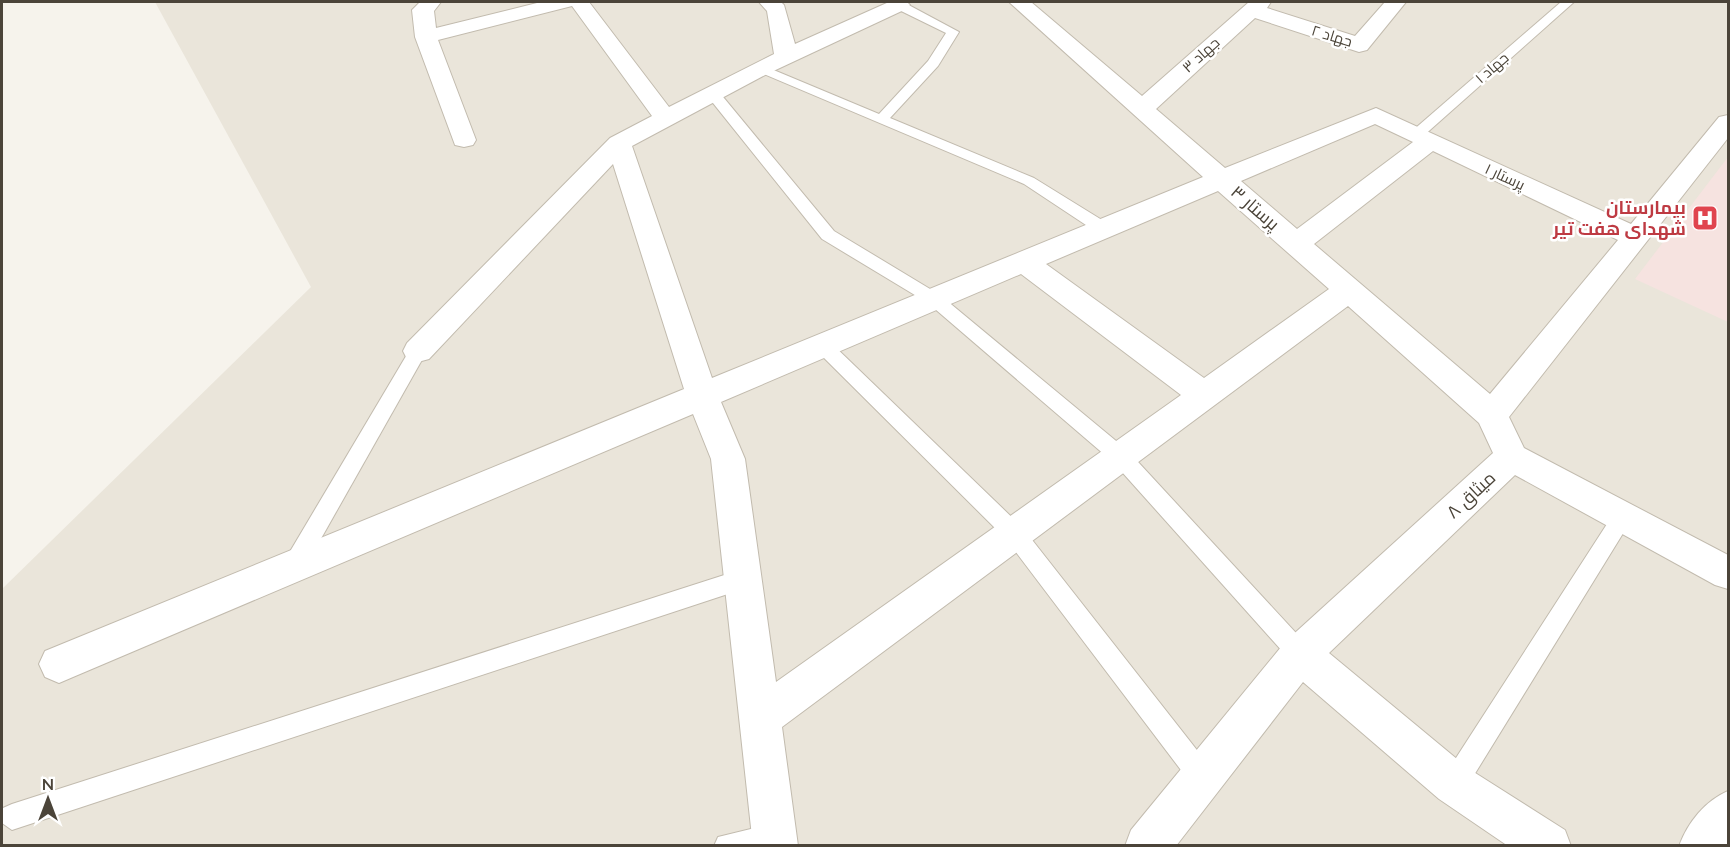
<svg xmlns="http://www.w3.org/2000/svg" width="1730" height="847" font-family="Lato,Cairo,sans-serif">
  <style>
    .residential { fill: #eae5da }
    .medical { fill: #f6e3e0 }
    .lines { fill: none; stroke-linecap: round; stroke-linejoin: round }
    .lane-casing { stroke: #c2bbae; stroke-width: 2 }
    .street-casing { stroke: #c2bbae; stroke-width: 2 }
    .lane { fill: #fff; fill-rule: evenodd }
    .street { fill: #fff; fill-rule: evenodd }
    .labels { text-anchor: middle; stroke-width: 5; stroke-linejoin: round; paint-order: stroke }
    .far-street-label { font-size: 15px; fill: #4b4439; stroke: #fff }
    .street-label { font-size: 18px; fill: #4b4439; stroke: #fff }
    .health-label { font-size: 18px; font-weight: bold; fill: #be3a42; stroke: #fff; text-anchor: end }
  </style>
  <rect width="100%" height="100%" fill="#f6f3ec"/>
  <!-- residential -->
  <polygon class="residential" points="155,2 1728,2 1728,845 2,846 2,589 311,287"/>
  <!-- medical -->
  <polygon class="medical" points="1728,157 1728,322 1635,279"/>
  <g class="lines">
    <!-- lane casing -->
    <g class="lane-casing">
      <g id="lane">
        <polygon points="895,2 903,2 959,32 938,66 890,118 1034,178 1110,225 1112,229 1110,233 1098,233 1024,184 752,69 754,66 764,66 879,114 928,61 946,33 895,8"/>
        <polygon points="1561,2 1574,2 1421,138 1411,138 1409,135 1411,132"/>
        <polygon points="714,91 719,92 834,231 940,295 1127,450 1308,646 1312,654 1308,662 1300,665 1292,662 1113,462 928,303 822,239 709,98 709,92"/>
        <polygon points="823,339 829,341 1022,527 1211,768 1215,777 1211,786 1202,790 1193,786 1006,539 817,351 814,346 817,341"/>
        <polygon points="418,344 424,346 427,351 301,574 293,577 285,574 282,567 285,560 412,346"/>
        <polygon points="1623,507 1630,510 1634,516 1630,522 1463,793 1454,797 1445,793 1441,784 1445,775 1616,510"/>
        <polygon points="743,569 751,572 754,579 751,586 743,589 12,830 2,823 3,808 12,804"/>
        <polygon points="775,823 784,827 788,836 784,846 714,846 718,837"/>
      </g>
    </g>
    <!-- street casing -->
    <g class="street-casing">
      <g id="street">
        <path d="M420 2H441L434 11 436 28 541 2H589L669 107 774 54 767 11 759 2H781L784 5 795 44 889 2H907L910 5 906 9 767 74 632 146 712 378 1203 177 1009 2H1031L1142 96 1249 2H1271L1267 8 1355 36 1385 2H1406L1367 50 1359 52 1255 18 1156 109 1225 168 1376 108 1631 224 1719 117 1728 115V138L1509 417 1524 448 1728 555V589L1715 585 1515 475 1329 653 1469 769 1565 830 1571 846H1508L1439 799 1303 682 1176 846H1125L1131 830 1286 641 1493 453 1479 423 1348 306 782 727 798 846H753L711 459 693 414 73 677 59 683 45 677 39 664 45 651 684 389 613 164 429 359 418 362 407 359 403 351 407 343 610 138 652 116 572 6 438 40 476 140 473 145 464 147 455 145 415 37 412 10ZM1375 124 1413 142 1297 229 1241 181ZM1433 151 1618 240 1490 394 1314 244ZM1218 191 1329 289 1204 378 1046 264ZM1021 274 1181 395 776 682 745 459 721 402Z"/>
        <path d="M1728 791V846H1679C1688 822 1705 801 1728 791Z"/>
      </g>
    </g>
    <!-- lane -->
    <use href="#lane" class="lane"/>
    <!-- street -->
    <use href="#street" class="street"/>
  </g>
  <!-- icons -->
  <defs>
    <g id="hospital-square" transform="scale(1.35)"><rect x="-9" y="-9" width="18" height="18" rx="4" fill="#e0444e" stroke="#fff"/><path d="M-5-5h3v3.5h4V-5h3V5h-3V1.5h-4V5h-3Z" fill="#fff"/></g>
  </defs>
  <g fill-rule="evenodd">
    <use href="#hospital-square" x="1705" y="218"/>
  </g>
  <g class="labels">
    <!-- far-street labels -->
    <g class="far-street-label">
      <text transform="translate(1332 36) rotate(17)" y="5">جهاد ۲</text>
      <text transform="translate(1201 55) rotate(-42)" y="5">جهاد ۳</text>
      <text transform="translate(1492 68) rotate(-41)" y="5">جهاد ۱</text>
      <text transform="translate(1505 177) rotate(25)" y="5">پرستار ۱</text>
    </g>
    <!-- street labels -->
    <g class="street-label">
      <text transform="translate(1255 208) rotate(41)" y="6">پرستار ۳</text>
      <text transform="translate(1471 495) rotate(-43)" y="6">میثاق ۸</text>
    </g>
    <!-- health labels -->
    <g class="health-label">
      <text x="1686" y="214">بیمارستان<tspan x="1686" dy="21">شهدای هفت تیر</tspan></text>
    </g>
  </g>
  <!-- border -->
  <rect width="1730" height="847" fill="none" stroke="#4b4439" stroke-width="6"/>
  <!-- north arrow -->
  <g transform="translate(48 799)" stroke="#ffffff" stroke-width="4.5" paint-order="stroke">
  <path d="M0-4.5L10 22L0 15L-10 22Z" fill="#4b4439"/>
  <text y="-9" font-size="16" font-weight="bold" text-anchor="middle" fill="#4b4439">N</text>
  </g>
</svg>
